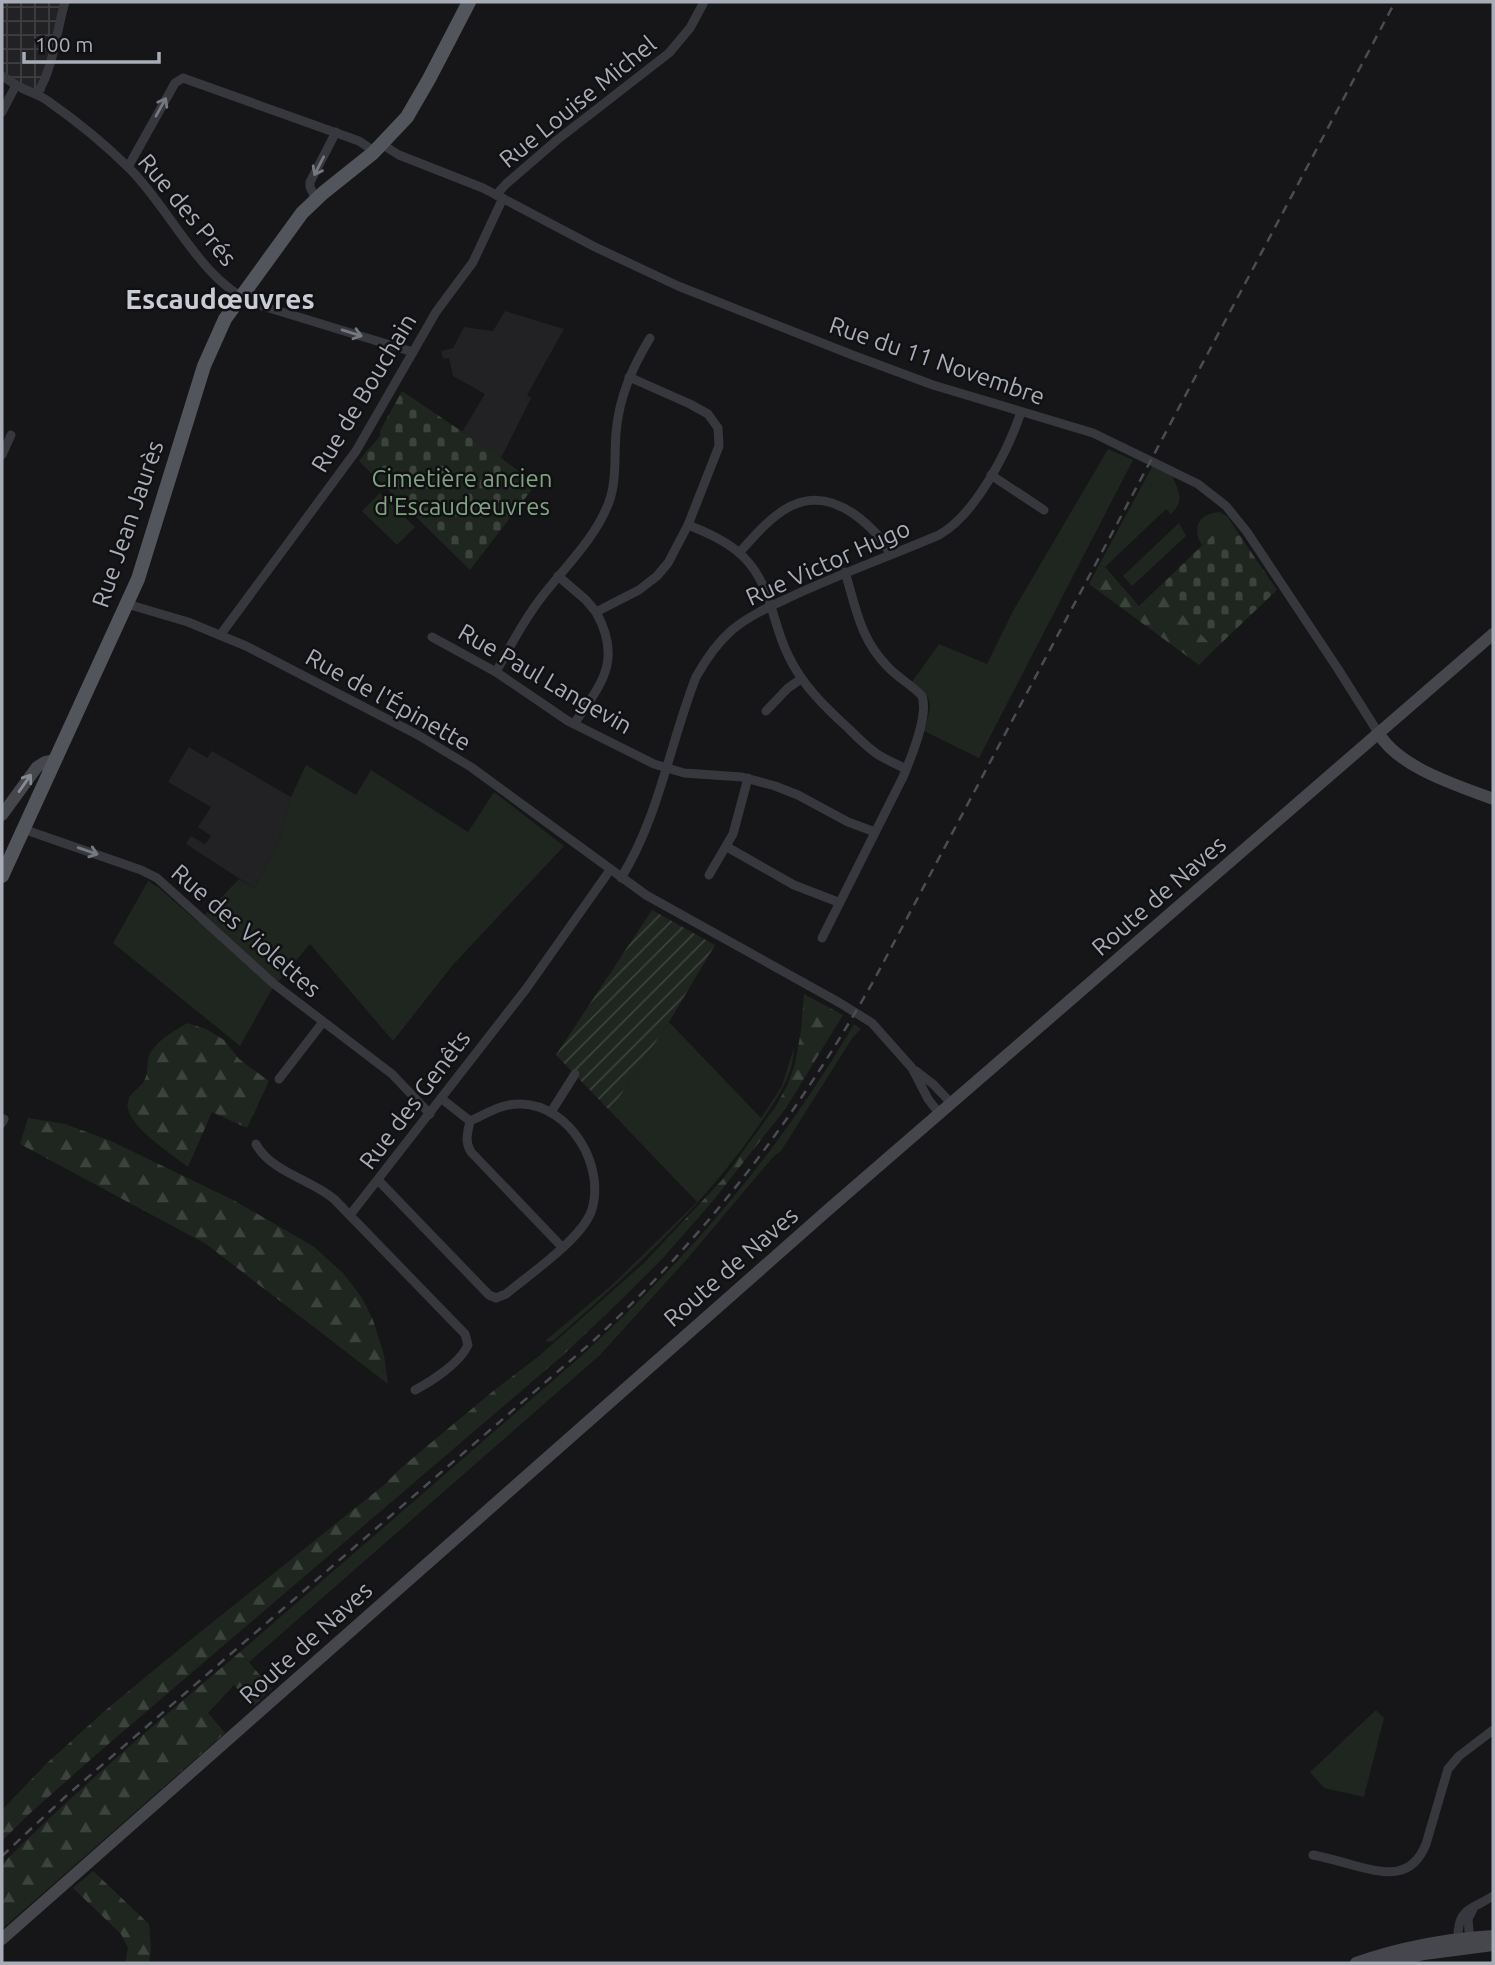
<svg xmlns="http://www.w3.org/2000/svg" width="1495" height="1965" font-family="Ubuntu,sans-serif">
  <style>
    .built { fill: #222225 }
    .industrial { fill: url(#industrial-grid) }
    .grass { fill: #1e261f }
    .forest { fill: url(#forest-firs) }
    .cemetery { fill: url(#cemetery-stones) }
    .garden { fill: url(#garden-furrows) }
    .lines { fill: none; stroke-linecap: round; stroke-linejoin: round }
    .street { stroke: #37383d; stroke-width: 9 }
    .secondary { stroke: #45474d; stroke-width: 12 }
    .primary { stroke: #53555c; stroke-width: 14 }
    .rail { stroke: #4a4c52; stroke-width: 2.5; stroke-dasharray: 9 7; stroke-linecap: butt }
    .oneway { stroke: #757881 }
    .oneway2 { stroke: #858993 }
    .labels { text-anchor: middle; stroke-width: 5; stroke-linejoin: round; paint-order: stroke }
    .street-label { font-size: 24px; fill: #a8adb8; stroke: #111113 }
    .park-label { font-size: 24px; fill: #7fa381; stroke: #111113 }
    .quarter-label { font-size: 28px; font-weight: bold; fill: #c9ccd4; stroke: #111113 }
  </style>
  <defs>
    <pattern id="industrial-grid" width="8" height="8" patternUnits="userSpaceOnUse" patternTransform="scale(1.75)"><rect width="8" height="8" fill="#222225"/><path d="M0 4h8M4 0v8" fill="none" stroke="#3f3f43"/></pattern>
    <pattern id="forest-firs" width="22" height="20" patternUnits="userSpaceOnUse" patternTransform="scale(1.75)"><rect width="22" height="20" fill="#1e261f"/><path d="M5 1l3.5 6h-7zM16 11l3.5 6h-7z" fill="#3c433d"/></pattern>
    <pattern id="cemetery-stones" width="16" height="16" patternUnits="userSpaceOnUse" patternTransform="scale(1.75)"><rect width="16" height="16" fill="#1e261f"/><path d="M2 7V4a2 2 0 0 1 4 0v3zM10 15v-3a2 2 0 0 1 4 0v3z" fill="#3c433d"/></pattern>
    <pattern id="garden-furrows" width="10" height="10" patternUnits="userSpaceOnUse" patternTransform="scale(1.75)"><rect width="10" height="10" fill="#1e261f"/><path d="M-1 1l2-2M0 10L10 0M9 11l2-2" fill="none" stroke="#3c433d"/></pattern>
  </defs>
  <rect width="100%" height="100%" fill="#161618"/>
  <!-- built -->
  <g class="built">
    <polygon points="505,311 564,329 527,395 531,398 501,458 462,432 485,394 453,376 449,358 443,359 441,351 453,348 464,327 493,331"/>
    <polygon points="189,747 207,758 212,751 291,797 278,844 254,888 186,844 191,836 205,844 211,836 198,827 211,807 168,782"/>
  </g>
  <!-- industrial -->
  <polygon class="industrial" points="2,2 64,2 44,92 20,85 2,76"/>
  <!-- grass -->
  <g class="grass">
    <path d="M1108 449 1133 460 979 758 924 731C931 705 936 699 912 682L939 644 987 664 1013 611Z"/>
    <path d="M1152 467 1172 476C1179 492 1185 500 1171 514L1166 509 1105 567 1099 565Z"/>
    <polygon points="380,493 415,527 397,545 362,511"/>
    <path d="M1220 512 1228 517 1238 533 1224 546 1214 535 1202 545C1191 528 1199 513 1220 512Z"/>
    <polygon points="1179,523 1186,536 1132,586 1123,576"/>
    <polygon points="306,765 356,795 371,770 468,832 494,792 564,846 452,966 393,1041 310,944 272,989 240,1046 113,943 148,881 158,887 198,922 239,879 254,888 278,844 291,797"/>
    <path d="M669 1022 761 1118 782 1086 794 1047C794 1078 773 1104 757 1128 698 1212 629 1274 553 1341L547 1342 546 1340 612 1285 697 1202 610 1111Z"/>
    <path d="M854 1024 861 1029 853 1037 781 1151 774 1156 688 1258 600 1355 249 1662 240 1652 579 1358C689 1258 779 1152 854 1024Z"/>
    <polygon points="1376,1710 1384,1718 1364,1797 1324,1788 1310,1772"/>
  </g>
  <!-- forest -->
  <g class="forest">
    <polygon points="1099,565 1105,567 1139,606 1158,588 1215,649 1199,665 1089,584"/>
    <polygon points="804,994 843,1015 786,1108 712,1202 662,1259 620,1301 562,1356 98,1753 28,1815 2,1841 2,1810 47,1763 107,1709 188,1642 384,1485 402,1467 492,1392 539,1356 644,1263 723,1179 776,1106 787,1086 795,1064 801,1031"/>
    <path d="M187 1023 206 1029 224 1040 239 1059 269 1081 247 1128 212 1112 188 1167C173 1155 122 1123 128 1102 130 1091 140 1089 144 1081 148 1075 147 1066 148 1059 153 1042 173 1032 187 1023Z"/>
    <polygon points="28,1118 65,1124 111,1141 233,1200 313,1246 343,1273 362,1298 373,1320 384,1355 388,1384 206,1244 20,1144"/>
    <path d="M240 1652 272 1689 253 1706 234 1685 208 1713 225 1733 2 1929V1864C77 1789 159 1721 240 1652Z"/>
    <polygon points="93,1871 149,1924 151,1949 149,1963 125,1963 128,1948 121,1934 73,1888"/>
  </g>
  <!-- cemetery -->
  <g class="cemetery">
    <path d="M402 391 501 458 536 484 470 570 359 461C366 451 373 445 380 436V431Z"/>
    <polygon points="1238,533 1277,590 1215,649 1158,588 1214,534 1224,545"/>
  </g>
  <!-- garden -->
  <polygon class="garden" points="652,910 715,945 669,1022 610,1111 556,1055"/>
  <g class="lines">
    <!-- street -->
    <g class="street">
      <path d="M2 76C8 79 13 84 20 87 29 92 40 95 48 101 75 120 107 146 130 169 171 210 201 282 256 304L413 352"/>
      <path d="M37 94C54 67 56 32 65 2"/>
      <polyline points="2,112 16,85"/>
      <polyline points="383,145 399,155 483,188 595,247 678,286 855,356 933,385 1093,433 1198,484 1226,506 1247,532 1338,669 1379,734"/>
      <polyline points="128,167 175,83 183,78 359,141 368,147 373,153"/>
      <polyline points="496,195 506,184 557,140 669,53 690,28 704,2"/>
      <polyline points="316,199 310,187 310,182 336,132"/>
      <polyline points="2,455 11,435"/>
      <polyline points="991,475 1044,510"/>
      <path d="M688 525C727 540 754 556 768 598 775 617 779 637 788 655 802 685 825 707 849 729 858 738 867 747 877 754 886 760 897 764 906 769"/>
      <path d="M739 553C771 517 803 479 854 514 869 525 882 537 890 554"/>
      <polyline points="558,576 586,600 596,612"/>
      <polyline points="127,604 188,622 246,646 418,735 471,767 646,895 840,1003 872,1023 912,1068 928,1099 939,1113"/>
      <polyline points="221,634 356,451 436,312 473,262 503,198"/>
      <polyline points="432,637 496,672 568,721 654,764 684,773 742,777 775,786 798,795 848,822 875,832"/>
      <path d="M496 672C511 645 525 618 544 594 567 565 596 537 609 502 617 480 614 456 616 433 619 397 632 368 650 338"/>
      <polyline points="766,711 788,688 801,679"/>
      <path d="M574 724C601 684 623 661 596 612L639 590 657 576 668 563 688 525 719 446 718 428 708 414 690 404 629 377"/>
      <polyline points="23,829 141,870 157,878 274,984 392,1074 430,1114"/>
      <polyline points="727,847 794,885 838,902"/>
      <polyline points="709,875 733,834 748,778"/>
      <path d="M621 878C659 817 670 743 696 677 706 659 717 643 732 630 751 614 776 604 799 593 845 572 892 555 939 535 975 515 1008 451 1021 412"/>
      <path d="M822 938 903 777C911 758 929 715 922 696 912 685 898 678 888 667 860 639 856 608 845 572"/>
      <polyline points="916,1071 933,1084 951,1103"/>
      <polyline points="279,1079 323,1022"/>
      <polyline points="442,1099 470,1121"/>
      <polyline points="551,1112 575,1074"/>
      <path d="M470 1121C468 1132 464 1141 471 1152L562 1247"/>
      <polyline points="2,1123 4,1119"/>
      <path d="M256 1144C271 1172 310 1179 334 1199L465 1334 468 1345C460 1363 432 1381 415 1390"/>
      <path d="M378 1180 489 1295 496 1298 506 1294C530 1274 580 1240 591 1212 607 1167 570 1105 521 1104 503 1103 486 1114 470 1121"/>
      <polyline points="350,1215 526,989 610,870"/>
      <path d="M1313 1855C1328 1858 1342 1862 1356 1866 1386 1874 1412 1879 1426 1844L1448 1769 1459 1756 1493 1730"/>
      <path d="M1458 1942C1457 1909 1467 1912 1493 1896"/>
      <polyline points="1470,1942 1468,1919 1473,1909"/>
    </g>
    <!-- secondary -->
    <g class="secondary">
      <path d="M1379 734C1400 768 1456 785 1493 799"/>
      <polyline points="2,815 37,767 45,762 54,760"/>
      <polyline points="2,1939 829,1209 1493,634"/>
      <path d="M1356 1963C1401 1947 1446 1939 1493 1936"/>
      <polyline points="1385,1963 1424,1954 1493,1945"/>
    </g>
    <!-- primary -->
    <polyline class="primary" points="2,876 138,579 204,366 225,319 302,213 323,193 373,153 407,117 429,79 469,2"/>
    <!-- rail -->
    <path class="rail" d="M2 1856 65 1797 592 1342C708 1234 796 1118 874 980L1395 2"/>
  </g>
  <!-- one-way arrows -->
  <defs><path id="oneway-shaft" d="M-6 0H5M1.5-3L5.5 0L1.5 3" fill="none" stroke-width="1.6" stroke-linecap="round" stroke-linejoin="round" transform="scale(1.75)"/></defs>
  <g class="oneway">
    <use href="#oneway-shaft" transform="translate(161 107) rotate(-61)"/>
    <use href="#oneway-shaft" transform="translate(319 166) rotate(117)"/>
    <use href="#oneway-shaft" transform="translate(352 333) rotate(17)"/>
    <use href="#oneway-shaft" transform="translate(88 851) rotate(19)"/>
  </g>
  <use class="oneway2" href="#oneway-shaft" transform="translate(25 783) rotate(-55)"/>
  <g class="labels">
    <!-- street labels -->
    <g class="street-label">
      <text transform="translate(578 102) rotate(-39)" y="8">Rue Louise Michel</text>
      <text transform="translate(187 210) rotate(50)" y="8">Rue des Prés</text>
      <text transform="translate(937 361) rotate(19)" y="8">Rue du 11 Novembre</text>
      <text transform="translate(364 393) rotate(-59)" y="8">Rue de Bouchain</text>
      <text transform="translate(128 524) rotate(-71)" y="8">Rue Jean Jaurès</text>
      <text transform="translate(828 563) rotate(-24)" y="8">Rue Victor Hugo</text>
      <text transform="translate(545 679) rotate(30)" y="8">Rue Paul Langevin</text>
      <text transform="translate(388 700) rotate(29)" y="8">Rue de l'Épinette</text>
      <text transform="translate(1159 896) rotate(-41)" y="8">Route de Naves</text>
      <text transform="translate(246 931) rotate(41)" y="8">Rue des Violettes</text>
      <text transform="translate(415 1100) rotate(-53)" y="8">Rue des Genêts</text>
      <text transform="translate(731 1267) rotate(-41)" y="8">Route de Naves</text>
      <text transform="translate(306 1643) rotate(-42)" y="8">Route de Naves</text>
    </g>
    <!-- park labels -->
    <g class="park-label">
      <text x="462" y="487">Cimetière ancien<tspan x="462" dy="28">d'Escaudœuvres</tspan></text>
    </g>
    <!-- quarter labels -->
    <g class="quarter-label">
      <text x="220" y="309">Escaudœuvres</text>
    </g>
  </g>
  <!-- border -->
  <rect width="1495" height="1965" fill="none" stroke="#a8adb8" stroke-width="7"/>
  <!-- scale -->
  <path d="M24 52v10h135v-10" fill="none" stroke="#a8adb8" stroke-width="3.5"/>
  <text x="35" y="52" font-size="21" fill="#a8adb8" stroke="#111113" stroke-width="5" paint-order="stroke">100 m</text>
</svg>
